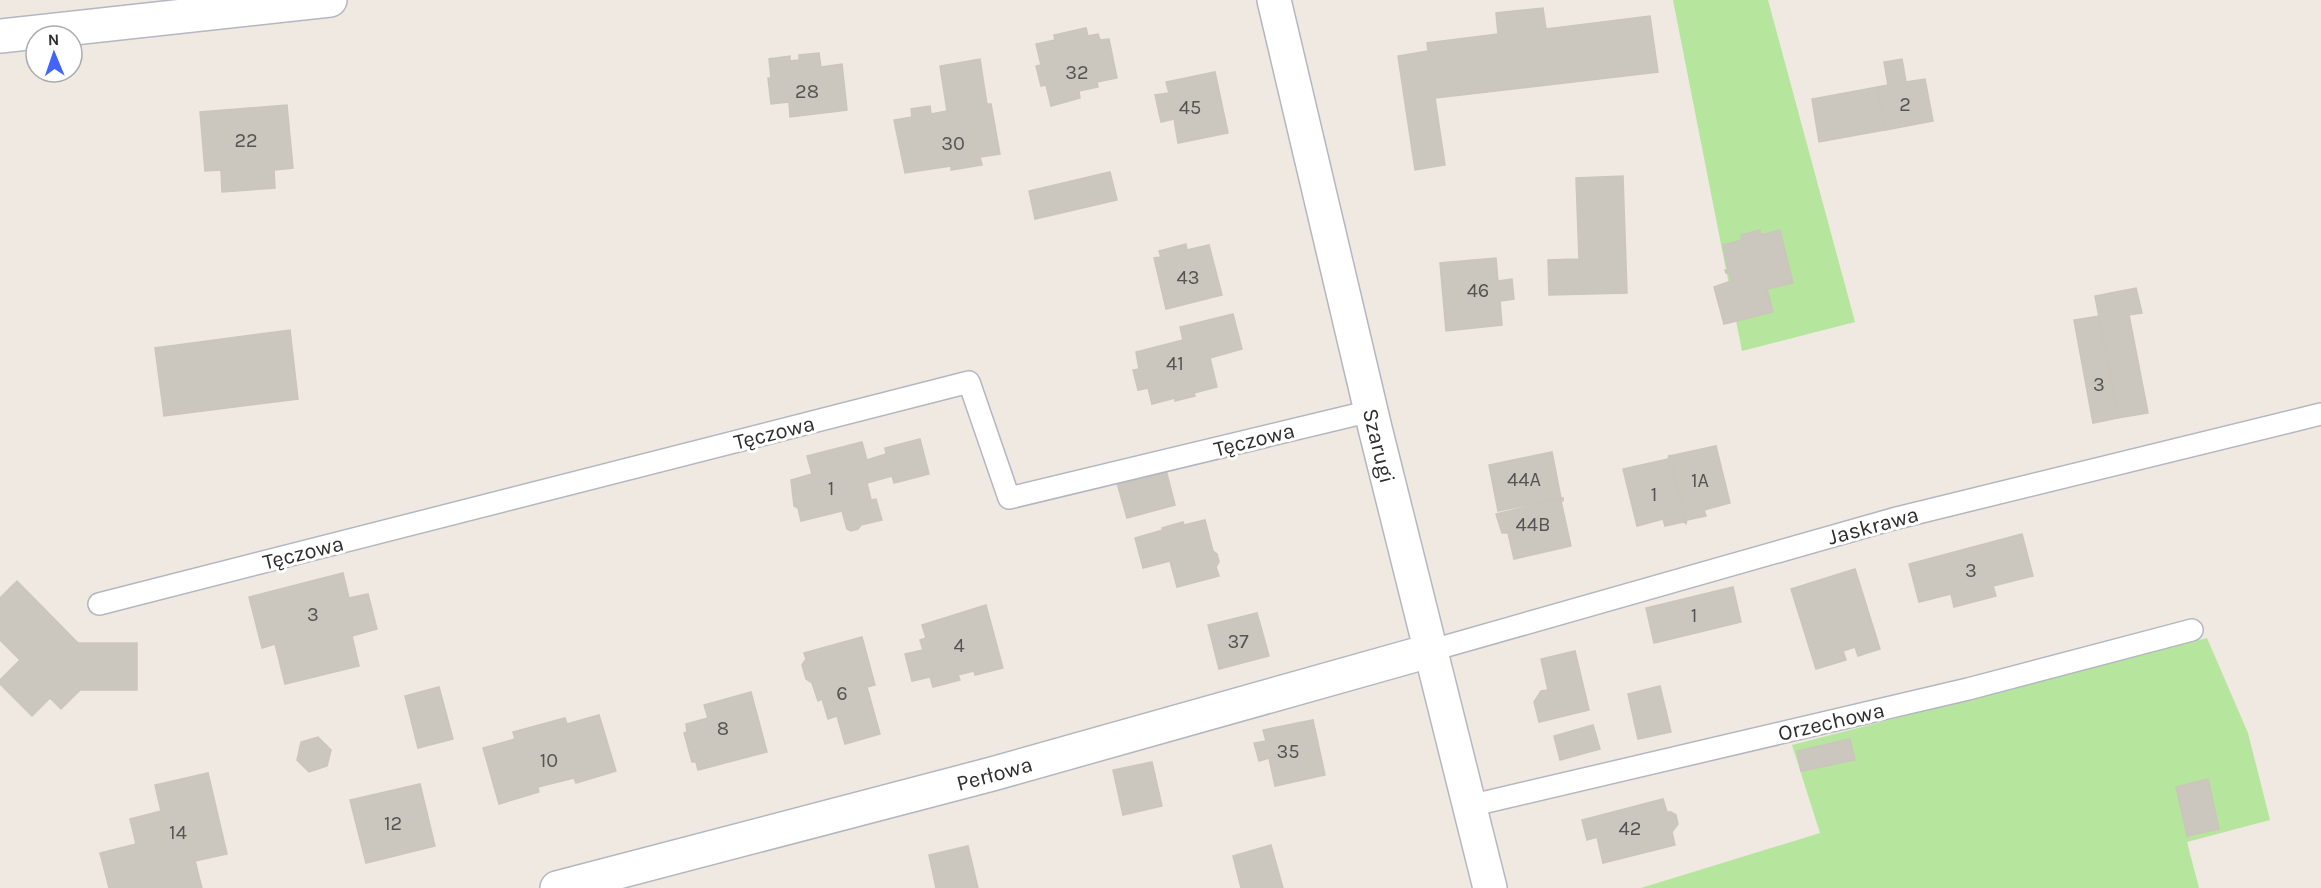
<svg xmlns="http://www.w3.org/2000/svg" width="2321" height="888" font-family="Karla,sans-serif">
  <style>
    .green { fill: #b6e59e }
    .building { fill: #cbc7bf; stroke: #cbc5ba; stroke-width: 1.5 }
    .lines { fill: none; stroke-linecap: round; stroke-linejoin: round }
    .service-casing { stroke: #b4b7c1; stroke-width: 24 }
    .minor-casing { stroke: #b4b7c1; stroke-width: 36 }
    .service { stroke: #fff; stroke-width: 21 }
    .minor { stroke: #fff; stroke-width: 33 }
    .labels { text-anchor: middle; stroke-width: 6; stroke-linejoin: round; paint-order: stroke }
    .number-label { font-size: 20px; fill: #555452 }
    .street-label { font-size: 22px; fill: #2e2e2e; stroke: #fff }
  </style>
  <rect width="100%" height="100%" fill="#efe9e1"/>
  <!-- green -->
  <g class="green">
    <polygon points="1673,0 1768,0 1855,322 1742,351"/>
    <polygon points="2207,638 2248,733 2270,820 2187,842 2199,888 1641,888 1820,833 1792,745"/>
  </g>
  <!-- building -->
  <g class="building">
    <polygon points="1543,8 1546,29 1650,16 1658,72 1435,98 1445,165 1415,170 1398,56 1428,51 1427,43 1498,34 1496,13"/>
    <polygon points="1086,28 1088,36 1098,34 1100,40 1109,39 1117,78 1097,82 1098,87 1079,91 1080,98 1051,106 1046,85 1041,86 1036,66 1041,65 1036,44 1055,40 1054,35"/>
    <polygon points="819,53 821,67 842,64 847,110 790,117 789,102 771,104 768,78 771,78 769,59 790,56 790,61 799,60 799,55"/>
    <polygon points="980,59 987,104 991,104 1000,154 980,157 982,165 951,170 951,166 905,173 894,120 912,117 911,109 930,106 931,114 947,111 940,66"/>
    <polygon points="1902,59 1906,82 1925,79 1933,121 1885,130 1877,87 1888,85 1884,62"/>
    <polygon points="1215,72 1228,133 1178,143 1174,119 1161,122 1155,95 1169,93 1166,82"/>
    <polygon points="1877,87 1885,130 1819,142 1812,99"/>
    <polygon points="287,105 293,168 274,170 275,188 222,192 221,170 205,171 200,112"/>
    <polygon points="1110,172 1117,200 1035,219 1029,191"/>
    <polygon points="1623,176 1627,293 1549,295 1548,260 1579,259 1576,178"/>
    <polygon points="1760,230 1761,235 1780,230 1793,283 1767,289 1773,312 1724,324 1714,287 1731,281 1729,272 1726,273 1725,270 1728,270 1723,245 1742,240 1741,235"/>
    <polygon points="1186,244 1187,250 1209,245 1222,295 1166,309 1154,258 1161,257 1159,251"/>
    <polygon points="1496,258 1498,281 1512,279 1514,299 1500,301 1502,325 1446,331 1440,263"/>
    <polygon points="2136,288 2142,313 2129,315 2148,413 2118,418 2095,296"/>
    <polygon points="1233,314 1242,349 1210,358 1217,387 1194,393 1195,396 1175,401 1175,398 1152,404 1148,388 1138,390 1133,370 1139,369 1136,352 1183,340 1180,327"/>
    <polygon points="2099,316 2118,418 2093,423 2074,320"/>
    <polygon points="290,330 298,399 164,416 155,348"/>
    <polygon points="920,439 929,474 894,483 892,476 867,483 871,500 876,499 882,520 861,525 858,529 851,531 847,529 842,511 801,521 798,508 794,506 791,480 812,474 807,456 862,442 867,460 886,454 885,448"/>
    <polygon points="1716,446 1730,503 1704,510 1706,516 1687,520 1686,523 1669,456"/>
    <polygon points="1552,452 1561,498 1498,511 1489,465"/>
    <polygon points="1669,456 1686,523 1683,522 1665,526 1663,519 1637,526 1623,469 1668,459"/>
    <polygon points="1166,470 1175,505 1127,518 1117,483"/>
    <polygon points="1563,498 1563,501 1561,501 1571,546 1514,559 1508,533 1502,533 1496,514"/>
    <polygon points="1205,520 1213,551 1217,554 1219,562 1216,567 1219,576 1177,587 1170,561 1143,568 1135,538 1163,530 1162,528 1183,522 1184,525"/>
    <polygon points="2022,534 2033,576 1993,586 1996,596 1954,607 1951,594 1919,602 1909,564"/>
    <polygon points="1855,569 1880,649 1858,656 1855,647 1843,651 1846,660 1816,669 1791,589"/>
    <polygon points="343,573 349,598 368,594 377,629 352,636 359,666 285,684 275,644 262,648 249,597"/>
    <polygon points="17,581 78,643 137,643 137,690 80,690 61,709 50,698 32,716 0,684 0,680 20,660 0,640 0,598"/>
    <polygon points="1733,587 1741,622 1654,643 1646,608"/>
    <polygon points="986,605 1003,668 975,675 974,671 958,675 960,680 933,687 930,677 912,681 905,654 923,650 920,640 926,638 922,625"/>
    <polygon points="1257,613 1269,656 1219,669 1208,625"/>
    <polygon points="862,637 875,685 867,687 880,734 845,744 837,716 828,719 822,699 818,701 812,683 806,679 802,665 806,659 804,653"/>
    <polygon points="1575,651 1589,710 1539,722 1534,702 1541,691 1548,690 1541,659"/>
    <polygon points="1660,686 1671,732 1638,739 1628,694"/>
    <polygon points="439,687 453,739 418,748 405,696"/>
    <polygon points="751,692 767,752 698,770 696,762 692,762 684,733 687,732 686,724 708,718 704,705"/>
    <polygon points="599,715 616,771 576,783 574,778 538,787 539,792 499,804 483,748 515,739 513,732 565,718 567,724"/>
    <polygon points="1313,720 1325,775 1275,786 1269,758 1259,761 1254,743 1266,741 1263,730"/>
    <polygon points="1593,725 1600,749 1560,760 1554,736"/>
    <polygon points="318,737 331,750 327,766 309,772 297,760 301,742"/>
    <polygon points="1850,739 1855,760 1801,771 1797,751"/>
    <polygon points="1152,762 1162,806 1123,815 1113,770"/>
    <polygon points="208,773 227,854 195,861 202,888 109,888 100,853 136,844 130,819 161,811 155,785"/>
    <polygon points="2208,779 2219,829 2187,836 2176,787"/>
    <polygon points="420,784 435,846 366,863 350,800"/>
    <polygon points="1663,799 1667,812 1671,812 1676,815 1678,824 1672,832 1675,845 1603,863 1597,837 1587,840 1582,820"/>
    <polygon points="1271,845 1283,888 1241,888 1233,856"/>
    <polygon points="968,846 978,888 936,888 929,855"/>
  </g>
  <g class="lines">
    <!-- service casing -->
    <g class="service-casing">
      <g id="service">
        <polyline points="99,604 969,382 1009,498 1371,411"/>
        <polyline points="1429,651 1893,519 2321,414"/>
        <polyline points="1469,806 1968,689 2192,630"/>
      </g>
    </g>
    <!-- minor casing -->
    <g class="minor-casing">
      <g id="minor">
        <path id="s1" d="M1274 0 1375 428 1490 888"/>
        <polyline points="0,36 330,0"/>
        <path id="s2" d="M557 888 992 774 1429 651"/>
      </g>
    </g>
    <!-- service -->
    <use href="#service" class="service"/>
    <!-- minor -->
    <use href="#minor" class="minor"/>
  </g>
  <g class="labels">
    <!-- number labels -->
    <g class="number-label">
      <text x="1077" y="79">32</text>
      <text x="807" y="98">28</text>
      <text x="1905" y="111">2</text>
      <text x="1190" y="114">45</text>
      <text x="246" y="147">22</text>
      <text x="953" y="150">30</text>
      <text x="1188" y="284">43</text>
      <text x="1478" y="297">46</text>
      <text x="1175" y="370">41</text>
      <text x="2099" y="391">3</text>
      <text x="1524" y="486">44A</text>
      <text x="1700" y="487">1A</text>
      <text x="831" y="495">1</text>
      <text x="1654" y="501">1</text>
      <text x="1533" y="531">44B</text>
      <text x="1971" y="577">3</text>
      <text x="313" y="621">3</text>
      <text x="1694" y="622">1</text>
      <text x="1238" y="648">37</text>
      <text x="959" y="652">4</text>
      <text x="842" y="700">6</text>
      <text x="723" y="735">8</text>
      <text x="1288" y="758">35</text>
      <text x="549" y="767">10</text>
      <text x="393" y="830">12</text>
      <text x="1630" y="835">42</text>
      <text x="178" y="839">14</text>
    </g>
    <!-- street labels -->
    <g class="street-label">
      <text transform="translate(774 432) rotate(-14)" y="8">Tęczowa</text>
      <text transform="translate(1254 439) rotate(-14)" y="8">Tęczowa</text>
      <text dy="8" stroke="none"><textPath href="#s1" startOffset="458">Szarugi</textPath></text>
      <text transform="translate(1873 525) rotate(-15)" y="8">Jaskrawa</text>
      <text transform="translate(303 552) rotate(-14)" y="8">Tęczowa</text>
      <text transform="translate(1831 721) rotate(-13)" y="8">Orzechowa</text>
      <text dy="8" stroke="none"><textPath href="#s2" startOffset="452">Perłowa</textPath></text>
    </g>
  </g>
  <!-- north arrow -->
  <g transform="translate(54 54) rotate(358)"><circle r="28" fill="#ffffff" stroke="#ababab" stroke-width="1.5"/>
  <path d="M0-4.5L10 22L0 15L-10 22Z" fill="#4264fb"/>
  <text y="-9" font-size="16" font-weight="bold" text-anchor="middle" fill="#2e2e2e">N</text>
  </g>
</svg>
